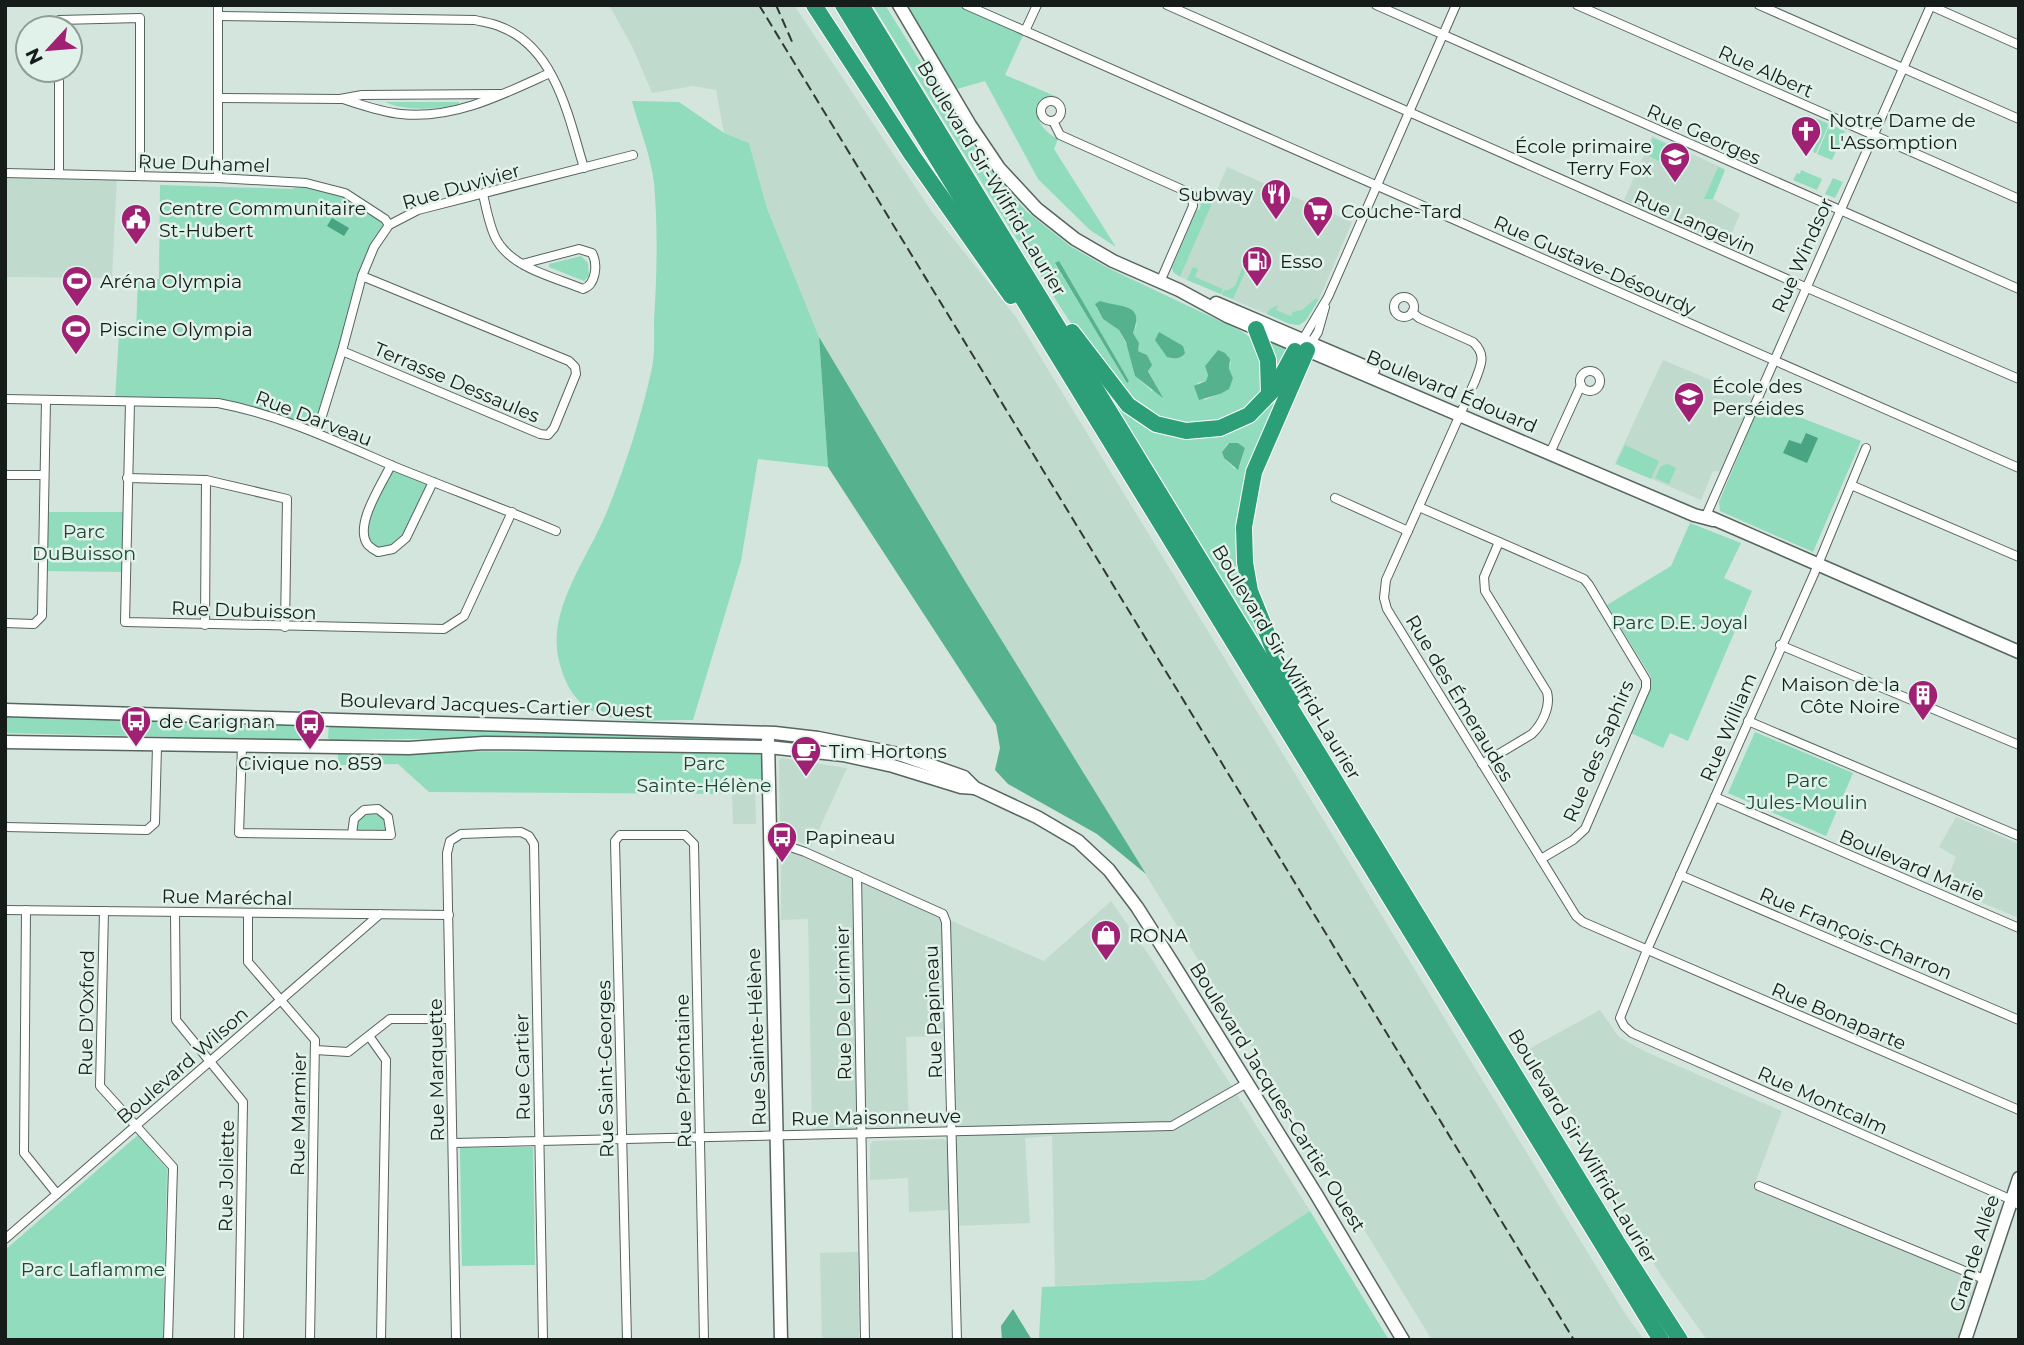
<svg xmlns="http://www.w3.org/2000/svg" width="2024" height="1345" font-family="Montserrat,sans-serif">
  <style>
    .built { fill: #c1dace }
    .green { fill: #90dcbc; fill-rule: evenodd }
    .forest { fill: #56b18e }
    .water { fill: #48a482 }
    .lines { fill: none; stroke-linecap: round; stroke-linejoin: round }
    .street-casing { stroke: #56655e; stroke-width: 10 }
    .secondary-casing { stroke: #56655e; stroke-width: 15 }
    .highway-casing { stroke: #fff; stroke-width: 18 }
    .street { stroke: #fff; stroke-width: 8 }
    .secondary { stroke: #fff; stroke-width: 12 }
    .highway { stroke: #2c9f78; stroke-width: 16 }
    .rail { stroke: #313835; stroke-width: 2; stroke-dasharray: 10 5; stroke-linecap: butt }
    .labels { text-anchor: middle; stroke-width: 5; stroke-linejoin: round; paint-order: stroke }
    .street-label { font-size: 19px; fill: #161c1a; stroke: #e1f2ea }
    .poi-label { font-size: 19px; fill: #161c1a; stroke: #e1f2ea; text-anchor: start }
    .park-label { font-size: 19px; fill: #1e4636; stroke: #e1f2ea }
  </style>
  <rect width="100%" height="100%" fill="#d4e5dd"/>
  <!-- built -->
  <g class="built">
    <polygon points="609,5 794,5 932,212 1016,317 1624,1312 1644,1340 1432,1340 965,581 819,337 767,207 749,143 724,133 716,90 693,86 652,93 633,48"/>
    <polygon points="1652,136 1725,169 1713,199 1740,214 1727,245 1624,200"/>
    <polygon points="1227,167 1352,222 1319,299 1306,320 1299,325 1290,324 1180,277"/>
    <polygon points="5,173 117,176 112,278 5,277"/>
    <polygon points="1663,360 1756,399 1725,472 1713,471 1701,500 1615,463"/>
    <polygon points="782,758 847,768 811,847 785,835 780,829 779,760"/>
    <polygon points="727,781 755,781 756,824 733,824 732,794 727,793"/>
    <polygon points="1956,817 2019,844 2019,918 1947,888 1953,874 1950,872 1956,857 1939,847"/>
    <polygon points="785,849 1044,961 1111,901 1151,958 1310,1211 1204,1280 1055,1286 1052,1136 1025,1138 1030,1223 956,1226 950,1036 906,1037 909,1131 812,1132 808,919 781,920 781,853"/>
    <polygon points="1600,1010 1619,1037 1646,1052 1782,1111 1754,1186 1980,1282 1961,1340 1707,1340 1662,1277 1574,1135 1582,1130 1529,1049"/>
    <polygon points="944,1139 948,1144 948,1210 909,1212 908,1178 870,1180 870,1145 873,1141"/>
    <polygon points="858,1252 859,1340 822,1340 820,1253"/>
  </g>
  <!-- green -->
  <g class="green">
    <path d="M876 5H885L982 160 1026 211 1070 246 1108 268 1241 331 1251 338 1261 350 1265 384 1256 403 1219 423 1189 427 1142 411 1074 328 1011 230 874 7ZM1058 262 1129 381 1127 383 1055 264ZM1118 305 1137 324 1133 333 1139 343 1138 351 1147 355 1151 365 1148 370 1157 387 1152 391 1135 376 1130 351 1119 330 1103 319 1096 307ZM1218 350 1231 363 1229 369 1233 378 1220 394 1204 400 1197 383 1206 381 1208 375 1205 366Z"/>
    <path d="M907 5H966L1025 31 1005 75 1055 96 1041 100C1031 115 1043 132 1058 139L1054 149 1116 247 1090 230 1038 179 985 81 957 89Z"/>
    <path d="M632 101 679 102 724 133 749 143 767 208 819 337 828 467 758 459 741 561 693 720C631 719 574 734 558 656 548 605 593 551 610 504 627 461 642 414 652 368 655 353 654 336 654 320 657 275 658 228 654 183 651 156 639 127 632 101Z"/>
    <path d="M385 102H459V104C439 110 404 111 385 102Z"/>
    <polygon points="1808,115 1829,124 1816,153 1813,152 1817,141 1815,140 1817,134 1806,128 1802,137 1799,134"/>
    <polygon points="1830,124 1845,131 1832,160 1817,154"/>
    <polygon points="1653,138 1668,145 1659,161 1645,154"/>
    <polygon points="1718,167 1725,170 1713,199 1704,199"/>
    <polygon points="1801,170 1822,179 1817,190 1793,180 1797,173 1800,174"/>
    <polygon points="1833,178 1843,182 1835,198 1825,194"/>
    <polygon points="306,183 335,189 389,225 374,247 317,432 246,409 115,401 119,333 136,332 138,279 159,279 160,185 293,189"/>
    <polygon points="1216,194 1180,277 1173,272 1172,267 1197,210 1199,210 1201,205 1199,204 1199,198"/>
    <polygon points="581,256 588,263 589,276 584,281 549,267 549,264"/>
    <polygon points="1246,259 1250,261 1233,299 1222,295 1224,290 1229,290 1235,286"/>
    <polygon points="1193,267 1198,269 1195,277 1223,289 1221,294 1187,280"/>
    <polygon points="1315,299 1319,299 1306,320 1299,325 1290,324 1267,314 1270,309 1278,305 1276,310 1291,316 1293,312 1302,310"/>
    <polygon points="1265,339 1289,349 1273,384"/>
    <path d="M1285 388 1243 504 1265 648 1114 402 1118 400 1199 435ZM1228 443H1238L1245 448 1240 466 1235 469 1224 458 1222 452Z"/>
    <polygon points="1761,402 1861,441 1813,552 1720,511 1719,502"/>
    <polygon points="1625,445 1659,461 1651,479 1616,464"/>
    <polygon points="1668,464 1676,468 1669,484 1655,478 1661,466"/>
    <polygon points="391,465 433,482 406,538 378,552 368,545 365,517"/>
    <polygon points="44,512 126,512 125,572 43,571"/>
    <polygon points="1690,523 1741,543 1724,578 1752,591 1688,741 1670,733 1663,748 1631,733 1649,692 1651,677 1607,605 1671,566"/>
    <path d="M5 717 317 724C319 729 318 737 313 740L5 733Z"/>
    <polygon points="329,724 753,737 757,740 756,742 489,738 331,740 328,738"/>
    <polygon points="1755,732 1853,773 1826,836 1728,793"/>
    <polygon points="338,751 757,752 764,758 765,779 725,778 725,794 429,792 398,764 338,765"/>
    <path d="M377 812 385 819 387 831H355C358 818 363 814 377 812Z"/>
    <polygon points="138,1135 167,1169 163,1340 9,1340 5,1336 5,1250"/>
    <polygon points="533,1147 535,1265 462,1266 460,1148"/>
    <polygon points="1310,1211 1389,1340 1041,1340 1039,1337 1042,1287 1204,1280"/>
  </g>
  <!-- forest -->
  <g class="forest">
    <polygon points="1059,261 1129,381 1127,383 1055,263"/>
    <path d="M1100 301C1122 308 1145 303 1133 333L1139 343 1138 351 1147 355 1152 365 1148 371 1163 398 1135 376 1126 342 1119 330 1103 319 1095 304Z"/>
    <path d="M1159 332 1183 346 1185 353C1181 359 1174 359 1167 357L1155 340Z"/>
    <polygon points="819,337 965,581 1146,874 1097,834 1008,784 995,770 1000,748 996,725 828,467"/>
    <polygon points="1218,350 1225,353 1230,359 1229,369 1233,378 1229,389 1220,394 1199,400 1194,386 1206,381 1208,375 1205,366"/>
    <polygon points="1229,443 1238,443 1245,448 1238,470 1224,458 1222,452"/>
    <polygon points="1013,1309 1032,1340 1002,1340 1001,1326"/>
  </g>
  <!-- water -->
  <g class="water">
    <polygon points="332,218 349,228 344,236 327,226"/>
    <polygon points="1806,433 1818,438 1807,463 1783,453 1789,440 1801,444"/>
  </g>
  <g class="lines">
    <!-- street casing -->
    <g class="street-casing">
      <g id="street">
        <polyline points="966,5 2019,468"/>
        <polyline points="1167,5 1805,287 2019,379"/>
        <polyline points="1376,5 2019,289"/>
        <polyline points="1577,5 2019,199"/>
        <polyline points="1759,5 2019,119"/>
        <polyline points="1929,5 2019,45"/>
        <path d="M218 16 475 20C483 22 493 23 501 27 556 48 569 119 584 168"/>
        <polyline points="59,28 59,20 140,18 140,176"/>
        <polyline points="1025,31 1037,5"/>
        <polyline points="59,70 59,174"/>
        <polyline points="218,98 340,99 362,95 501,94"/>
        <path d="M343 99C362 105 381 112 401 114 453 120 504 94 550 73"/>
        <circle cx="1051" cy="111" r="10"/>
        <polyline points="1053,121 1060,135 1192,194 1193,206 1160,282"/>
        <polyline points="5,173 218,178 306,183 345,193 385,219 389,225"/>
        <polyline points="218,178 218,5"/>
        <path d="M483 194C486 208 489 224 495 237 510 268 554 277 583 289 596 285 598 264 592 253L579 249 522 264"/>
        <circle cx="1404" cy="307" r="10"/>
        <path d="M1412 312 1419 318 1473 342C1487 355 1481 365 1475 381L1386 580 1384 598 1387 609 1576 916 1583 922 2019 1110"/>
        <polyline points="1303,339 1328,297 1456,5"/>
        <polyline points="1311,343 1318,332 1325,307"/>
        <polyline points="342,351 540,434 548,435 554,428 576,374 575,367 569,361 362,276"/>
        <circle cx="1590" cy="381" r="10"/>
        <path d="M5 399 218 403C281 415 335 441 393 466 447 488 502 508 556 531"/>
        <polyline points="130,402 125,622 444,629 464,616 512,512"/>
        <polyline points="317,432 342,351 362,276 374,247 389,225 418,210 633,155"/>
        <polyline points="1866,448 1814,574 1647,950 1620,1018 1624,1026 1632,1033 2012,1200 2019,1205"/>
        <polyline points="1550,453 1581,385"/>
        <path d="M391 465C382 484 353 526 368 545 371 548 374 550 378 552L393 549 406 538 433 482"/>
        <polyline points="5,475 43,475"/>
        <polyline points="127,478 206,480 287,499 285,627"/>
        <polyline points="1851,485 2019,557"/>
        <polyline points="1335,498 1408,531"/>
        <polyline points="1419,507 1584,579 1589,585 1646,680 1646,688 1585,829 1573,840 1541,859"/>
        <polyline points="1705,518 1931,5"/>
        <polyline points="5,623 34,624 42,616 46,400"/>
        <polyline points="205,625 206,480"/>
        <polyline points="1780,645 2019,745"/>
        <polyline points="1748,721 2019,836"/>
        <polyline points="242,746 239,833 391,835 388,817 378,809 364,810 354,819 352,834"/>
        <path d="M1482 764 1532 734C1542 724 1551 707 1547 692L1485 591 1484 577 1499 542"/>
        <polyline points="1715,797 2019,928"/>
        <polyline points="5,827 147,830 155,823 157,746"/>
        <polyline points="770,840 805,852 943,914 946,922 957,1340"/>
        <polyline points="857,875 865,1340"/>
        <polyline points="1680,875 2019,1020"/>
        <polyline points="5,910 449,915"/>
        <polyline points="26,910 24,1153 57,1194"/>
        <polyline points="104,911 100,1086 173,1167 168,1340"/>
        <polyline points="175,912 176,1020 243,1102 239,1340"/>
        <polyline points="248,913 248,962 315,1040 310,1340"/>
        <polyline points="369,1036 386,1060 381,1340"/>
        <polyline points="315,1050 348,1052 390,1019 450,1019"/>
        <polyline points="453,1143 1172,1126 1247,1083"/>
        <polyline points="1759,1186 1984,1279"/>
        <polyline points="5,1239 380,914"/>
        <polyline points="456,1340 447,853 450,841 461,834 521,832 529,836 534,844 543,1340"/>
        <polyline points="627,1340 615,841 620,835 685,835 694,844 704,1340"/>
      </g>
    </g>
    <!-- secondary casing -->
    <g class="secondary-casing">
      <g id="secondary">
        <polyline points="899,5 970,125 999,168 1037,209 1075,239 1113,261 1179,290 1227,316 1694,515 1713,520"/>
        <polyline points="1216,303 1373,370"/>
        <polyline points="1707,516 2019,652"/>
        <polyline points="5,710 775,733 818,738 899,754 964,777 975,788 1037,817 1078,841 1109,870 1137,907 1172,962 1316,1194 1403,1340"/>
        <polyline points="768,740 781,1340"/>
        <polyline points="5,742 409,748 484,743 768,747 843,755 893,766 961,787 975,788"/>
        <polyline points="1965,1340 2019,1178"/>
      </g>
    </g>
    <!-- highway casing -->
    <g class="highway-casing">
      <g id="highway">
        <polyline points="814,5 912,155 1011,296"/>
        <polyline points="843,5 1661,1340"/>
        <polyline points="861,5 1617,1242 1680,1340"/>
        <polyline points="1256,329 1268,360 1269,394"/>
        <polyline points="1072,332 1128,405 1156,424 1186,431 1220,428 1249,415 1275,388 1295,351"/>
        <polyline points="1293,698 1250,591 1245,562 1244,527 1254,472 1307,350"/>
      </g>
    </g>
    <!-- street -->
    <use href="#street" class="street"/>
    <!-- secondary -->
    <use href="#secondary" class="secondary"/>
    <!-- highway -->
    <use href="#highway" class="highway"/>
    <!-- rail -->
    <g class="rail">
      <polyline points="759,5 1574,1340"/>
      <polyline points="776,5 793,44"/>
    </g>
  </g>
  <!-- icons -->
  <defs>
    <g id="church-pin" transform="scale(1.575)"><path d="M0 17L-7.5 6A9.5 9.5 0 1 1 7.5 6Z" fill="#a02174" stroke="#e1f2ea"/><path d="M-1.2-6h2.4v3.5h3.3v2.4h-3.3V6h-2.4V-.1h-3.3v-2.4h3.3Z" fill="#fff"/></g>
    <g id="school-pin" transform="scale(1.575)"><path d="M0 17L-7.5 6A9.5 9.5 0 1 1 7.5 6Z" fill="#a02174" stroke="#e1f2ea"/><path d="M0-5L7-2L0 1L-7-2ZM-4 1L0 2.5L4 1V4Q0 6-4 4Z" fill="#fff"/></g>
    <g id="restaurant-pin" transform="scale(1.575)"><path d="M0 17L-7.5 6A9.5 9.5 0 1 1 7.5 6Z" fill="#a02174" stroke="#e1f2ea"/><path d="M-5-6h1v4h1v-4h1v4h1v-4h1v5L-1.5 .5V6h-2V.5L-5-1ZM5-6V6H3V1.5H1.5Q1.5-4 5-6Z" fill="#fff"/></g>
    <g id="supermarket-pin" transform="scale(1.575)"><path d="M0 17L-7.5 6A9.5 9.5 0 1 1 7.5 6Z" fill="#a02174" stroke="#e1f2ea"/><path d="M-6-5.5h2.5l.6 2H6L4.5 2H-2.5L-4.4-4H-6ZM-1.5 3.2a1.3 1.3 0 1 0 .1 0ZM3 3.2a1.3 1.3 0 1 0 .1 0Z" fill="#fff"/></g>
    <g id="civic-pin" transform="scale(1.575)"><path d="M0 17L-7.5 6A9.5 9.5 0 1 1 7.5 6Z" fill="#a02174" stroke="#e1f2ea"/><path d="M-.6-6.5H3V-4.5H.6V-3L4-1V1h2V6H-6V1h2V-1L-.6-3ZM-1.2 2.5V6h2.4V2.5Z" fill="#fff"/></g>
    <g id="fuel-pin" transform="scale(1.575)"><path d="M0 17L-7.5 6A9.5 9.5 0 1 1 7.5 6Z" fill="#a02174" stroke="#e1f2ea"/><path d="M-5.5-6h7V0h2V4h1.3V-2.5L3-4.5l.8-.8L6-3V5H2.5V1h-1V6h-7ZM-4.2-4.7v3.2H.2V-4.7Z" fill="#fff"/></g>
    <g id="stadium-pin" transform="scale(1.575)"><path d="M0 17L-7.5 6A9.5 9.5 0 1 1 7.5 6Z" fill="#a02174" stroke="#e1f2ea"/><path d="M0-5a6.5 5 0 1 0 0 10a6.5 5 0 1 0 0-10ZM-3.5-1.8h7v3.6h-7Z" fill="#fff"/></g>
    <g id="building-pin" transform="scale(1.575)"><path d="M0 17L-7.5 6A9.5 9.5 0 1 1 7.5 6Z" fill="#a02174" stroke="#e1f2ea"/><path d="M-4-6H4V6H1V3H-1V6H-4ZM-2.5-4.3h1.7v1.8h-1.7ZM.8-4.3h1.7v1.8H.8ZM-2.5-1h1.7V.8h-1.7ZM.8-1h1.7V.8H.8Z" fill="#fff"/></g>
    <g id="bus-pin" transform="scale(1.575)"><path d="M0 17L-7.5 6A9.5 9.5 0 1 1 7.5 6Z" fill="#a02174" stroke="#e1f2ea"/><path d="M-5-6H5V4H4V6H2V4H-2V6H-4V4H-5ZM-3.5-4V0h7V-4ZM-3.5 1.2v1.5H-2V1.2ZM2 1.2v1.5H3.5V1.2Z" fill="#fff"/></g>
    <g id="cafe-pin" transform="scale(1.575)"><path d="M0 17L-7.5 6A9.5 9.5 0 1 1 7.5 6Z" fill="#a02174" stroke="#e1f2ea"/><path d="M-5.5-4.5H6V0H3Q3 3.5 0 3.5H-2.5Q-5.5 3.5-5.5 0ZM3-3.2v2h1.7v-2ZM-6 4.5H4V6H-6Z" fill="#fff"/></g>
    <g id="shop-pin" transform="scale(1.575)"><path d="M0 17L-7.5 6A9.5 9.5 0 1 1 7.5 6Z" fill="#a02174" stroke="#e1f2ea"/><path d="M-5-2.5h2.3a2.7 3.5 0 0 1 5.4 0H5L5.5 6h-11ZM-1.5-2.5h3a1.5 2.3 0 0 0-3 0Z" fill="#fff"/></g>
  </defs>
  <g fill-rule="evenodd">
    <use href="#church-pin" x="1806" y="131"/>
    <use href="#school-pin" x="1675" y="157"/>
    <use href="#restaurant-pin" x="1276" y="194"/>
    <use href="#supermarket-pin" x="1318" y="211"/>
    <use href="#civic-pin" x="136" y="219"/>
    <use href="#fuel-pin" x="1257" y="261"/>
    <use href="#stadium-pin" x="77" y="281"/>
    <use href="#stadium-pin" x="76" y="329"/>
    <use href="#school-pin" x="1689" y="397"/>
    <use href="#building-pin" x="1923" y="695"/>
    <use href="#bus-pin" x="136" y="721"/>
    <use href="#bus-pin" x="310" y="724"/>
    <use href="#cafe-pin" x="806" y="751"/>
    <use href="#bus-pin" x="782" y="837"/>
    <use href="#shop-pin" x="1106" y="935"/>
  </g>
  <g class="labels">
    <!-- street labels -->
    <g class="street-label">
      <text transform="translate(1766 71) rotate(24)" y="7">Rue Albert</text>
      <text transform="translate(1704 134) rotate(24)" y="7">Rue Georges</text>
      <text transform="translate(204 163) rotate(2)" y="7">Rue Duhamel</text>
      <text transform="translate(992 178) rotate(59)" y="7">Boulevard Sir-Wilfrid-Laurier</text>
      <text transform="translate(461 186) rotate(-16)" y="7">Rue Duvivier</text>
      <text transform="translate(1695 222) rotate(24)" y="7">Rue Langevin</text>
      <text transform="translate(1802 255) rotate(-66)" y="7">Rue Windsor</text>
      <text transform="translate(1595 265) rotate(24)" y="7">Rue Gustave-Désourdy</text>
      <text transform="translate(457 382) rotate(23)" y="7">Terrasse Dessaules</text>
      <text transform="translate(1452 391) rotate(23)" y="7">Boulevard Édouard</text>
      <text transform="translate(314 418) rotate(21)" y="7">Rue Darveau</text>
      <text transform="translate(244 610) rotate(2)" y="7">Rue Dubuisson</text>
      <text transform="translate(1287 662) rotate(59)" y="7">Boulevard Sir-Wilfrid-Laurier</text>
      <text transform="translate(1460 698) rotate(59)" y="7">Rue des Émeraudes</text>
      <text transform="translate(496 705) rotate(2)" y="7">Boulevard Jacques-Cartier Ouest</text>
      <text transform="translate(1728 727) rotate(-67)" y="7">Rue William</text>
      <text transform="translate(1598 751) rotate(-67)" y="7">Rue des Saphirs</text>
      <text transform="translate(1912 865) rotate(23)" y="7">Boulevard Marie</text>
      <text transform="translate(227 897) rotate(1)" y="7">Rue Maréchal</text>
      <text transform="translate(1856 933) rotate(23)" y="7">Rue François-Charron</text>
      <text transform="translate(843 1003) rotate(-91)" y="7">Rue De Lorimier</text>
      <text transform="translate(933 1012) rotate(-92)" y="7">Rue Papineau</text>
      <text transform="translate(86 1013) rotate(-89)" y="7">Rue D'Oxford</text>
      <text transform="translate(1839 1016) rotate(23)" y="7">Rue Bonaparte</text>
      <text transform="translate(756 1037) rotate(-92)" y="7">Rue Sainte-Hélène</text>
      <text transform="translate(182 1065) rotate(-41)" y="7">Boulevard Wilson</text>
      <text transform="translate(522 1067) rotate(-91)" y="7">Rue Cartier</text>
      <text transform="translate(605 1069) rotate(-91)" y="7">Rue Saint-Georges</text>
      <text transform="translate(436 1070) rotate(-91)" y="7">Rue Marquette</text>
      <text transform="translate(683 1071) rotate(-91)" y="7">Rue Préfontaine</text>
      <text transform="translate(1278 1097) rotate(58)" y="7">Boulevard Jacques-Cartier Ouest</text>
      <text transform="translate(1823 1100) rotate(24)" y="7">Rue Montcalm</text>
      <text transform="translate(298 1114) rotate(-89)" y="7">Rue Marmier</text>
      <text transform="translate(876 1117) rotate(-1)" y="7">Rue Maisonneuve</text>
      <text transform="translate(1583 1146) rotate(59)" y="7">Boulevard Sir-Wilfrid-Laurier</text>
      <text transform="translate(226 1176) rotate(-89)" y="7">Rue Joliette</text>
      <text transform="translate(1974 1253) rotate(-72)" y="7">Grande Allée</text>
    </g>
    <!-- poi labels -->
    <g class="poi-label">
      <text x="1829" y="127">Notre Dame de<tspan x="1829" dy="22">L'Assomption</tspan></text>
      <text x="1652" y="153" text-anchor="end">École primaire<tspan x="1652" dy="22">Terry Fox</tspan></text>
      <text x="1253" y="201" text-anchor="end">Subway</text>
      <text x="159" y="215">Centre Communitaire<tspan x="159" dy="22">St-Hubert</tspan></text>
      <text x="1341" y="218">Couche-Tard</text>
      <text x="1280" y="268">Esso</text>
      <text x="100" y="288">Aréna Olympia</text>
      <text x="99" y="336">Piscine Olympia</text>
      <text x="1712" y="393">École des<tspan x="1712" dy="22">Perséides</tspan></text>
      <text x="1900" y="691" text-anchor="end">Maison de la<tspan x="1900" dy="22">Côte Noire</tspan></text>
      <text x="159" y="728">de Carignan</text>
      <text x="829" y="758">Tim Hortons</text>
      <text x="310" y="770" text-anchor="middle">Civique no. 859</text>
      <text x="805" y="844">Papineau</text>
      <text x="1129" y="942">RONA</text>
    </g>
    <!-- park labels -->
    <g class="park-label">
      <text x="84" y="538">Parc<tspan x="84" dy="22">DuBuisson</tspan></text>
      <text x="1680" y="629">Parc D.E. Joyal</text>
      <text x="704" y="770">Parc<tspan x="704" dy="22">Sainte-Hélène</tspan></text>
      <text x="1807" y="787">Parc<tspan x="1807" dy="22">Jules-Moulin</tspan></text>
      <text x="93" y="1276">Parc Laflamme</text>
    </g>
  </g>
  <!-- border -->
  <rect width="2024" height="1345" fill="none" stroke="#161c1a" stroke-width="14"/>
  <!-- north arrow -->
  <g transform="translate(49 49) rotate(244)"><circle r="33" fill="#e1f2ea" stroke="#909c97" stroke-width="2"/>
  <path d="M0-5L12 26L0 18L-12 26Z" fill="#a02174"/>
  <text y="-10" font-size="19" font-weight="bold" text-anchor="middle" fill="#161c1a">N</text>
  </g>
</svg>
